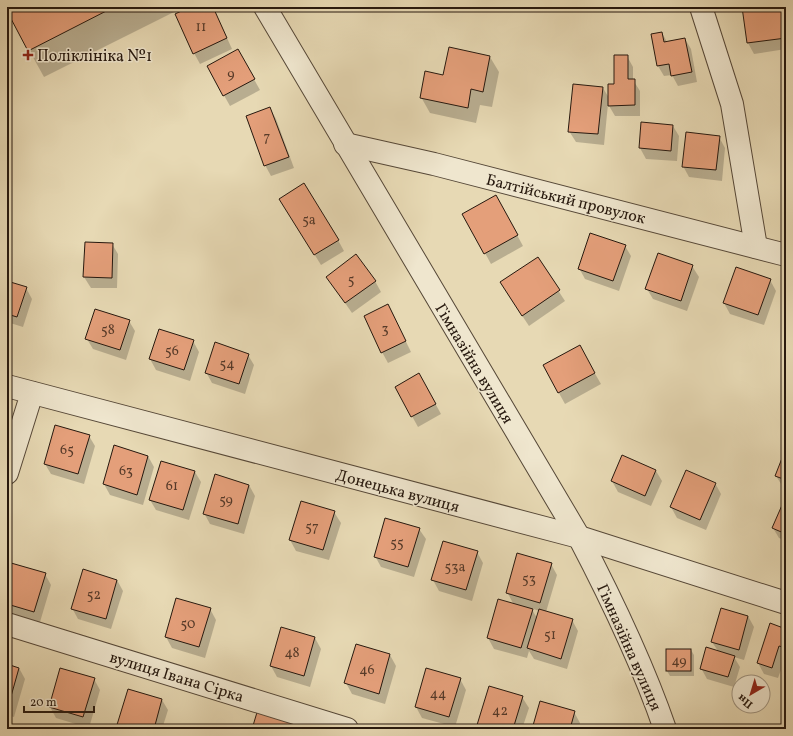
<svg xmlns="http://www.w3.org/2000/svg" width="793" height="736" font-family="Vollkorn,serif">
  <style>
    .shadow { fill: #0003; fill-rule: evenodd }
    .building { fill: #e49f7a; stroke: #26180e }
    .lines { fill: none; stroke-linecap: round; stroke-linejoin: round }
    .minor-casing { stroke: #564838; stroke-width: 24 }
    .tertiary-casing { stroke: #564838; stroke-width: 24 }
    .minor { stroke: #efe6ce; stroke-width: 22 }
    .tertiary { stroke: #efe6ce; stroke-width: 22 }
    .poi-dot { fill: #8f2418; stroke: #efe6ce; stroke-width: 1.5 }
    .labels { text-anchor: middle; stroke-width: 3; stroke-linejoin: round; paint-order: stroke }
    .number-label { font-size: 14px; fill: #563a29 }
    .poi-label { font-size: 16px; fill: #26180e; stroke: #efe6ce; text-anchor: start }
    .street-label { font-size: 16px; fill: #26180e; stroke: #efe6ce }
  </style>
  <rect width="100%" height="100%" fill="#e7d9b4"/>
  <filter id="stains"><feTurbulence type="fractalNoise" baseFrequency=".005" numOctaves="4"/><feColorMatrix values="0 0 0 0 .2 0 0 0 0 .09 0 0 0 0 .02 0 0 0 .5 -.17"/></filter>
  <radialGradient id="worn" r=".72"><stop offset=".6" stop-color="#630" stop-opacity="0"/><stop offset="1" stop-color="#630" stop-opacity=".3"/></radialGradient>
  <!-- shadow -->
  <g class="shadow">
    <polygon points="22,7 179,7 180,9 44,77 29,50"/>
    <polygon points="192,7 213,7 232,49 200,64 194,53"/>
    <polygon points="634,7 646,7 636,9"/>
    <polygon points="743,7 786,7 786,49 754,54 748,43"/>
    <polygon points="662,33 667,42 685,39 691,49 697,82 678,86 672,75 664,76 658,66 652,35"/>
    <polygon points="238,51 260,90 230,106 208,67"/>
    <polygon points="627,56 633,67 633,80 640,91 640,116 615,116 608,104 604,145 576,142 569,131 603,88 609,98"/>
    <polygon points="490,57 499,72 492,107 480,105 476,123 430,113 421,97 444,76"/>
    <polygon points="270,108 276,119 294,168 271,176 265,165"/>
    <polygon points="673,126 679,136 677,161 646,159 640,148"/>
    <polygon points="719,137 725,148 722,181 689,177 683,166"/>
    <polygon points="502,207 523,246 491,264 485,253"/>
    <polygon points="287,210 338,240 344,251 321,265"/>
    <polygon points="112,244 118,254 117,288 91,288 84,277"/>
    <polygon points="625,246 631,256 619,291 585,279 579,268"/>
    <polygon points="537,258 565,301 529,326 507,293"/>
    <polygon points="692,266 699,277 687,311 653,299 647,289"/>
    <polygon points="327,277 375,281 381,292 352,313"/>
    <polygon points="770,280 776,291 764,325 730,314 724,303"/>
    <polygon points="7,282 26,288 32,299 23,327 7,322"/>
    <polygon points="388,305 411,352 388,363 382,352"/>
    <polygon points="129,321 135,331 126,360 93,349 87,339"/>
    <polygon points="193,341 199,352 190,381 156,370 150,359"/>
    <polygon points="579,346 601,384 565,404 544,366"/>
    <polygon points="248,355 254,365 245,394 212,383 206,372"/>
    <polygon points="419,374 441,414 418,427 396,387"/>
    <polygon points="89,436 95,446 84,484 51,474 45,464"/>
    <polygon points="115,446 148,456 154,467 143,505 110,495 104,484"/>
    <polygon points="786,451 786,488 783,487 776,476"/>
    <polygon points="656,471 662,481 651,506 618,492 612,481"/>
    <polygon points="195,472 201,482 189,520 156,510 150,500"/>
    <polygon points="715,483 721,494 706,530 677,518 671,507"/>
    <polygon points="249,485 255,496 244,534 210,524 204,513"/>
    <polygon points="786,497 786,541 779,538 773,528"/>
    <polygon points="334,512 341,523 329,560 296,551 290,540"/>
    <polygon points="419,529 426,539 414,577 381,567 375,556"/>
    <polygon points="477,552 483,563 472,601 439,591 433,580"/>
    <path d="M551 564 557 575 546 612 572 620 578 631 567 669 534 659 529 651 527 658 494 649 488 638 514 605 507 592ZM531 608 539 611 537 618Z"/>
    <polygon points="45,574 51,585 40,622 7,613 7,580"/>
    <polygon points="117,580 123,591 111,629 78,619 72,608"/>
    <polygon points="210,609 216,620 205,658 172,648 166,637"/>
    <polygon points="748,616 754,627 744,660 734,657 740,667 734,687 707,679 701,668 718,651 712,642"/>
    <polygon points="786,630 786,656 778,678 764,674 758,663"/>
    <polygon points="315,638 321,649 310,687 277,677 271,666"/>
    <polygon points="691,650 694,655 694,676 670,676 667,671"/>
    <polygon points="390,655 396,666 385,704 352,694 346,683"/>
    <polygon points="7,665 19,668 25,679 14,717 7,715"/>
    <polygon points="94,679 100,690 89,728 56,718 50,707"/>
    <polygon points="460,679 466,690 455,727 422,718 416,707"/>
    <polygon points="522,697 529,708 522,729 481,729 478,725"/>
    <polygon points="162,700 168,710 162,729 118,729"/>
    <polygon points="574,712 580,723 579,729 533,729"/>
    <polygon points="292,720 297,729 253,729"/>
  </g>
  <!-- building -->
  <g class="building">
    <polygon points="19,7 114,7 28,51 8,13"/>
    <polygon points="190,7 213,7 227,38 193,54 175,14"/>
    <polygon points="742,7 782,7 786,38 747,43"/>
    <polygon points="662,32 664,42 685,38 692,72 671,76 669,64 657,66 651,34"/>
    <polygon points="449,47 490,56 483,92 471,89 468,108 420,98 425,71 443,75"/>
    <polygon points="238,49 255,79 223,96 207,66"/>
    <polygon points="614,55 628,55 628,79 635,79 635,105 608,106 608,84 614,84"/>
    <polygon points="573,84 603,87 598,134 568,132"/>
    <polygon points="270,107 289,157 264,166 246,116"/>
    <polygon points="641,122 673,125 671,151 639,148"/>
    <polygon points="686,132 720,136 716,170 682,167"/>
    <polygon points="304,183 339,240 314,255 279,199"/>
    <polygon points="496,195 518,235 484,254 462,214"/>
    <polygon points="590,233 626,245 613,281 578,269"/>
    <polygon points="85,242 113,243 112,278 83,277"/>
    <polygon points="658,253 693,265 681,301 645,289"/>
    <polygon points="356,254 376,281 345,303 326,277"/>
    <polygon points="538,257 560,290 522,316 500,282"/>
    <polygon points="736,267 771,279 758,315 723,303"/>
    <polygon points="7,281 27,287 17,317 7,314"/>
    <polygon points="388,304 406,341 381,353 364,316"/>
    <polygon points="95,309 130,320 120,350 85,339"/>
    <polygon points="159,329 194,340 184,370 149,359"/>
    <polygon points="215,342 249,354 239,384 205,373"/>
    <polygon points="580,345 595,373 558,393 543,365"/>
    <polygon points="419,373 436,404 411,417 395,387"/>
    <polygon points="55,425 90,435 78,474 44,464"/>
    <polygon points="114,445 148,456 137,495 103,484"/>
    <polygon points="786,448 786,480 775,476"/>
    <polygon points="622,455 656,470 645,496 611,481"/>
    <polygon points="161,461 195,471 183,510 149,500"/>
    <polygon points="686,470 716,483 700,520 670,507"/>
    <polygon points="215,474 249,485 238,524 203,514"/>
    <polygon points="786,496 786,534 772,528"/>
    <polygon points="301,501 335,511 323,550 289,540"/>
    <polygon points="385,518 420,528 408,567 374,557"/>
    <polygon points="443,541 478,551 466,590 431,580"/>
    <polygon points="517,553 552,563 540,603 506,593"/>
    <polygon points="11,563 46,573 34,612 7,604 7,577"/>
    <polygon points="83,569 117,580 106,619 71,609"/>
    <polygon points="176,598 211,608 199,647 165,637"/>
    <polygon points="498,599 533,609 521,648 487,638"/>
    <polygon points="721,608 748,616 739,650 711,642"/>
    <polygon points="539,609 573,619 561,659 527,648"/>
    <polygon points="770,623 786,629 786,648 779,646 772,668 757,663"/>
    <polygon points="281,627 315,637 304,676 270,666"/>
    <polygon points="356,644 390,654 379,694 344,683"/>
    <polygon points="706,647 735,656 728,677 700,669"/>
    <rect x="666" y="649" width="25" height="22"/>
    <polygon points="7,664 19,668 8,707 7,707"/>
    <polygon points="60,668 95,678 83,717 49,707"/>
    <polygon points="426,668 461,678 449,717 415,707"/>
    <polygon points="489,686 523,696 513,729 491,729 477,725"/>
    <polygon points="128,689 162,699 154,729 116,728"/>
    <polygon points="540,701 575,711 570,729 532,729"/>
    <polygon points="258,709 292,719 289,729 252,729"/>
  </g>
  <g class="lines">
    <!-- minor casing -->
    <g class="minor-casing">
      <g id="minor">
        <path d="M265 7 579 537C612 600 642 662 665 729"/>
        <polyline points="701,7 732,104 756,247"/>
        <polyline points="345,144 434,164 786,255"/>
        <polyline points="7,473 32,393"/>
        <polyline points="7,624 347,729"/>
      </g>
    </g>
    <!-- tertiary casing -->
    <g class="tertiary-casing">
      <polyline id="tertiary" points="7,386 579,537 786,603"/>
    </g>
    <!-- minor -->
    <use href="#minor" class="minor"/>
    <!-- tertiary -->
    <use href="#tertiary" class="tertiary"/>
  </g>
  <!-- markers -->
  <path class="poi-dot" d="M26 49h4v4h4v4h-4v4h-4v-4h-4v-4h4z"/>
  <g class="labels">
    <!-- number labels -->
    <g class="number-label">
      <text x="201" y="31">11</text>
      <text x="231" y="78">9</text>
      <text x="267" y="141">7</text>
      <text x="309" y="224">5а</text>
      <text x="351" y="284">5</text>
      <text x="385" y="333">3</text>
      <text x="108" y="334">58</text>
      <text x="172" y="355">56</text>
      <text x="227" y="368">54</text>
      <text x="67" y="454">65</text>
      <text x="126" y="475">63</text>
      <text x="172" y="490">61</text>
      <text x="226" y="504">59</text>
      <text x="312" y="531">57</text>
      <text x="397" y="547">55</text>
      <text x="455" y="571">53а</text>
      <text x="529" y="583">53</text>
      <text x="94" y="599">52</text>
      <text x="188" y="628">50</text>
      <text x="550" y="639">51</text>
      <text x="292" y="657">48</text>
      <text x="679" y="665">49</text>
      <text x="367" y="674">46</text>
      <text x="438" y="698">44</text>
      <text x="500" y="715">42</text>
    </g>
    <!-- poi labels -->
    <g class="poi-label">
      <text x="37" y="61">Поліклініка №1</text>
    </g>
    <!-- street labels -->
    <g class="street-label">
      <text transform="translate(566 198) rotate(14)" y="6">Балтійський провулок</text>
      <text transform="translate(475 363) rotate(59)" y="6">Гімназійна вулиця</text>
      <text transform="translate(398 490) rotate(15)" y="6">Донецька вулиця</text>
      <text transform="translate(630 647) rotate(66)" y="6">Гімназійна вулиця</text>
      <text transform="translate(177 676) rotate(17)" y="6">вулиця Івана Сірка</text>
    </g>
  </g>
  <!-- margin -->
  <rect width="793" height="736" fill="none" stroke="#e7d9b4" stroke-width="24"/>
  <rect x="8" y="8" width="777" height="720" fill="none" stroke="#26180e" stroke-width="2"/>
  <rect x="12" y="12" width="769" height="712" fill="none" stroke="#26180e"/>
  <!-- north arrow -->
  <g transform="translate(751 694) rotate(218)"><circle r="19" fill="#efe6ce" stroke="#9f9481"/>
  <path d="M0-3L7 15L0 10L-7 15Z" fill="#8f2418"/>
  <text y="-6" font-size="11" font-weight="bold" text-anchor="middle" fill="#26180e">Пн</text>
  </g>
  <!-- scale -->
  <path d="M24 706v6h70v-6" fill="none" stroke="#26180e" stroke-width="2"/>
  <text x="30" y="706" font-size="12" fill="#26180e" stroke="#efe6ce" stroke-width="3" paint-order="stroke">20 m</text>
  <rect width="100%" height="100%" filter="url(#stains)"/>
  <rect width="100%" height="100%" fill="url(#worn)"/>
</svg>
